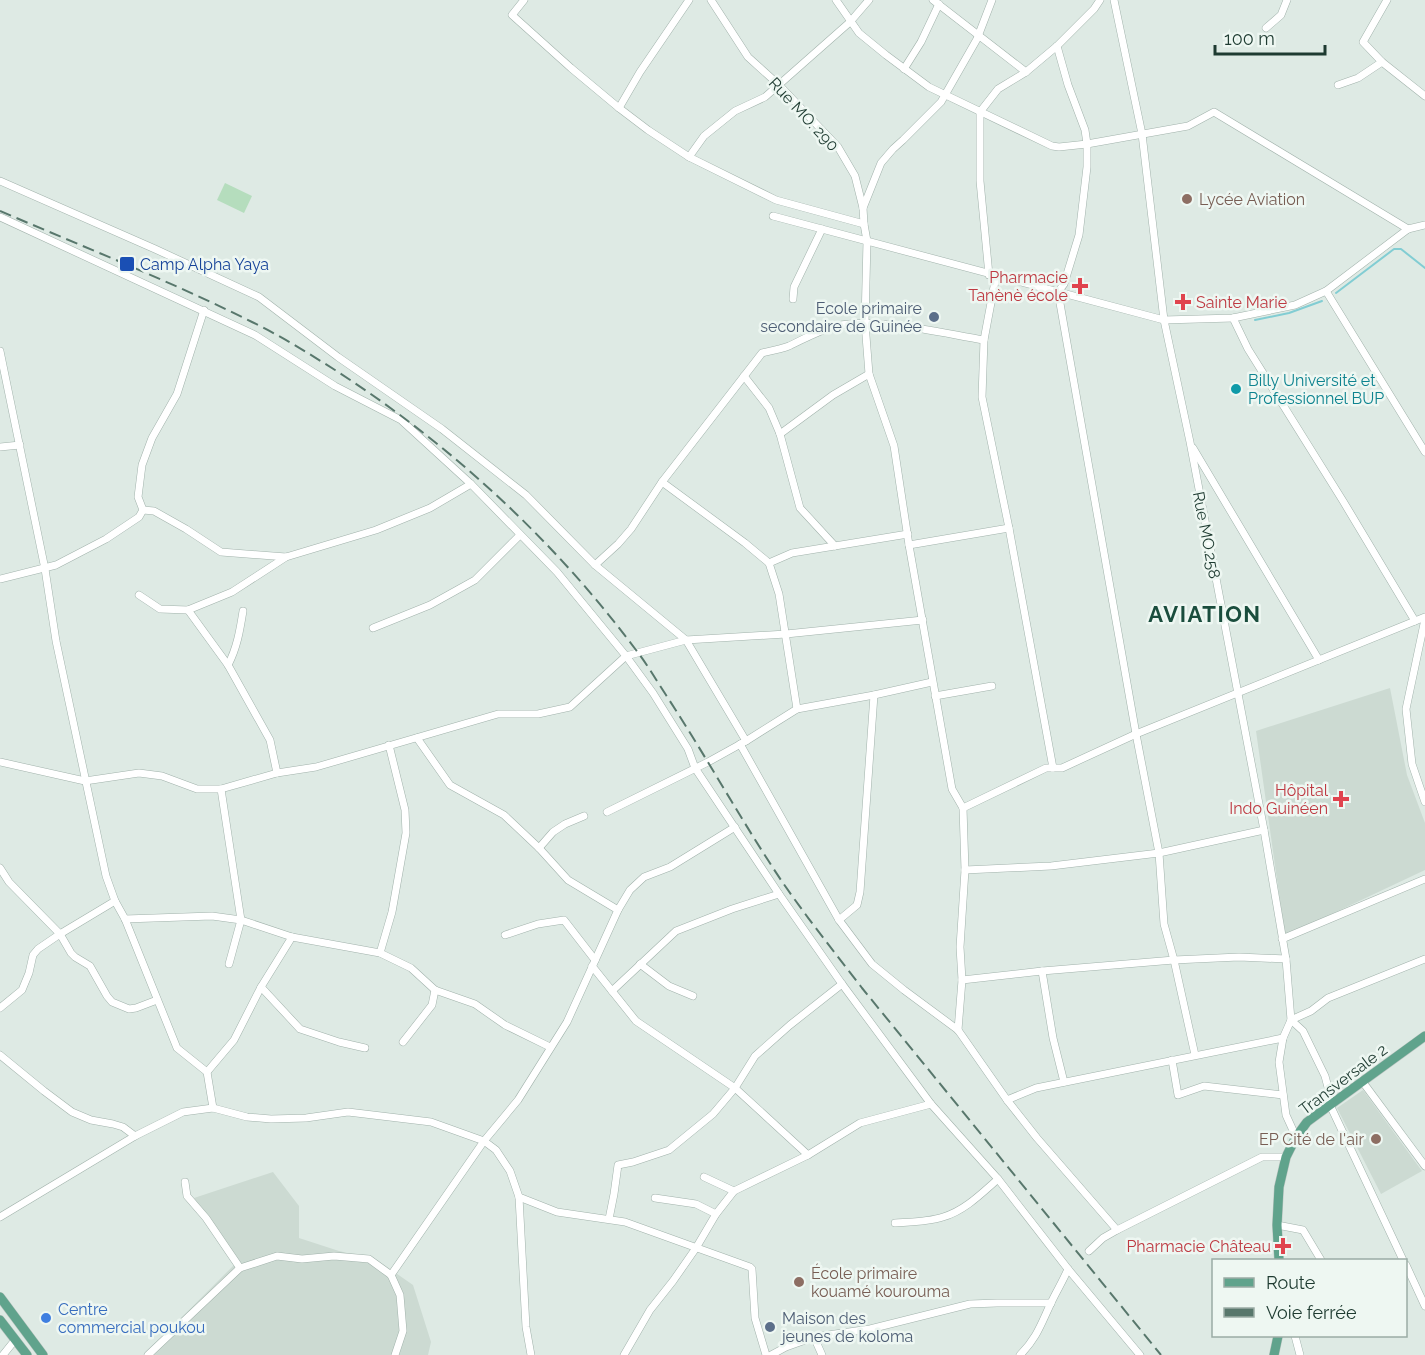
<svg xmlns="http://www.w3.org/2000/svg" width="1425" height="1355" font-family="Raleway,sans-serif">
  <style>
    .built { fill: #ccdad2 }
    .green { fill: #b5ddbd }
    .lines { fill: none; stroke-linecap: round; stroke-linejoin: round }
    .stream { stroke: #82cdd3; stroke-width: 2 }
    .minor-casing { stroke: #a1b2ab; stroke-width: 8 }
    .major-casing { stroke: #bcc4c1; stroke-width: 10 }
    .minor { stroke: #fff; stroke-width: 7 }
    .major { stroke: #60a38c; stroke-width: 9 }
    .rail { stroke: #58776c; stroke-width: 2; stroke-dasharray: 12 6; stroke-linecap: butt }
    .education-dot { fill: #8d6e63; stroke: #eef7f2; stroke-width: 2 }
    .transit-dot { fill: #1a4fb4; stroke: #eef7f2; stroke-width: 2 }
    .health-dot { fill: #e0444e; stroke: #eef7f2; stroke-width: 2 }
    .service-dot { fill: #5c6f8a; stroke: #eef7f2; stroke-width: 2 }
    .culture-dot { fill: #0f9aa8; stroke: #eef7f2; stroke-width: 2 }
    .shop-dot { fill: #3f7fe0; stroke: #eef7f2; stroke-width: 2 }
    .labels { text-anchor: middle; stroke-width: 5; stroke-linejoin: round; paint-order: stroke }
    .street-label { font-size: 16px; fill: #1e3b31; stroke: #eef7f2 }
    .education-label { font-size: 16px; fill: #785e54; stroke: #eef7f2; text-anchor: start }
    .transit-label { font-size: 16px; fill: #164399; stroke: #eef7f2; text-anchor: start }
    .health-label { font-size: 16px; fill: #be3a42; stroke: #eef7f2; text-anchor: end }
    .service-label { font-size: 16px; fill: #4e5e75; stroke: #eef7f2; text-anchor: end }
    .culture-label { font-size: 16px; fill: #0d838f; stroke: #eef7f2; text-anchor: start }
    .shop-label { font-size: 16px; fill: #366cbe; stroke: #eef7f2; text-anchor: start }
    .district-label { font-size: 22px; font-weight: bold; letter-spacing: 1.5px; fill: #1a4d3d; stroke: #eef7f2 }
  </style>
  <rect width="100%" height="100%" fill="#deeae4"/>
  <!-- built -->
  <g class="built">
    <polygon points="1390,688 1407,775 1425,823 1425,870 1285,936 1256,731"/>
    <polygon points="1363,1090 1422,1171 1381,1194 1337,1108"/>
    <polygon points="273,1172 299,1206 299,1238 339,1251 377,1260 413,1285 431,1342 428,1355 144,1355 234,1265 194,1198"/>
  </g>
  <!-- green -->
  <polygon class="green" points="225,183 252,196 244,213 217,200"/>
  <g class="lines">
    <!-- stream -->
    <g class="stream">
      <polyline points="1336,293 1394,249 1401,249 1425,268"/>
      <polyline points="1255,320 1289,313 1322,301"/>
    </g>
    <!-- minor casing -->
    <g class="minor-casing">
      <g id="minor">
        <polyline points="524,0 512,15 571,68 619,108 648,130 689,157 776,200 864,224"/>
        <polyline points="711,0 748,57 779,85 838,147 855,176 863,208 864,224 867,241 865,323 869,374 894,446 909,545 952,789 963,808 965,870 960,947 962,980 958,1030"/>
        <polyline points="836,0 859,33 886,55 929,87 1052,146 1059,147 1087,144 1188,126 1214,112 1408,229"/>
        <polyline points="933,0 1026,72"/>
        <polyline points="1114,0 1142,134 1164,320 1190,442 1264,830 1286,959 1291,1020 1283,1038 1279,1062 1286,1115 1296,1137"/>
        <polyline points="1387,0 1363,42 1382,62 1425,96"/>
        <polyline points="1266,28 1281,15 1287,0"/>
        <polyline points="1057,46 1068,85 1085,130 1087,144 1087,167 1079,235 1064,284 1058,292 1136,734 1159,853 1164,924 1174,960 1195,1055"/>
        <polyline points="904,69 921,42 939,4"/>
        <polyline points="1338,85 1358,78 1382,62"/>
        <polyline points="619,108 640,72 689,0"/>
        <polyline points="689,157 704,136 735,111 765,97 850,22 869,0"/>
        <polyline points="0,181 155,249 259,297 338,357 442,429 526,495 595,565 686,640 746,741"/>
        <polyline points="863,208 881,163 893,149 903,140 941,102 977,39 992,0"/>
        <polyline points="773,216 1164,320 1233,318 1295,305 1326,291 1408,229 1425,225"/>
        <polyline points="0,217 255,335 335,386 401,420 471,484 557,572 626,656 653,693 688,749 695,768 779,894 842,984 931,1104 998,1179 1068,1269 1140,1355"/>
        <polyline points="989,275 980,181 980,112 998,89 1026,72 1057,46 1094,9 1100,0"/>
        <polyline points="996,276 984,340 982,397 1009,528 1053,768"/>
        <polyline points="1326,291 1425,452"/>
        <polyline points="793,299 794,287 822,229"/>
        <polyline points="1233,318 1248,349 1343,501 1415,621"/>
        <polyline points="0,351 45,569 56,641 106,876 115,901 125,919 177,1048 207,1072 213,1108"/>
        <polyline points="744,376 769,408 780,434 800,508 835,546"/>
        <polyline points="780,434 833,395 869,374"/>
        <polyline points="0,447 20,445"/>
        <polyline points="1193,448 1319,660"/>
        <polyline points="662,482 745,543 769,563 779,594 797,709"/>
        <polyline points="143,510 154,511 186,529 221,552 286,557 376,530 430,508 471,484"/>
        <polyline points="909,545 1009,528"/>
        <polyline points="769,563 792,553 908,534"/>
        <path d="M595 565 618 544 631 529 662 482 762 353C771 351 781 349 789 346 804 339 819 330 836 326 878 317 941 333 984 340"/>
        <polyline points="0,579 56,565 106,539 139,517 143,510 138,497 142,465 152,438 177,394 204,310"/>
        <polyline points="139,595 160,609 188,610 232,592 286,557"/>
        <polyline points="188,610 228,665 270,740 277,773"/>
        <polyline points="1425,619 1406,709 1412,764 1425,802"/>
        <polyline points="373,628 430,605 475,580 520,535"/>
        <path d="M228 665C237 648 240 630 243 611"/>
        <polyline points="935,696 992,686"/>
        <polyline points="417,738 450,785 504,815 539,848 568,880 618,910"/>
        <polyline points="740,744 839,920 872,964 904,990 958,1030 1007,1100 1037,1138 1117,1230 1262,1157 1286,1157"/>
        <polyline points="0,762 85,781 139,773 162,776 197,789 221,789 277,773 316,767 498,714 538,714 570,707 626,656 686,640 786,634 923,620"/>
        <polyline points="221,789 241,920 229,964"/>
        <polyline points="963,808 1046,768 1062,768 1136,734 1425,617"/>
        <polyline points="607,812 708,762 746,741 797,709 874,695 932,682"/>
        <polyline points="539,848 553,832 565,824 584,816"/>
        <polyline points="0,868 9,882 60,934 71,953 75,957 90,966 107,996 112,1002 129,1009 136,1008 157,1000"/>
        <polyline points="965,870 1051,866 1159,853 1264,830"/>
        <polyline points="125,919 212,916 241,920 292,937 380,953 411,968 435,990 475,1004 505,1025 550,1047"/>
        <polyline points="839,920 857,905 860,892 874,695"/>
        <polyline points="505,935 538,924 564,920 595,960"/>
        <polyline points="1282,939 1425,879"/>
        <polyline points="380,953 392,912 406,833 405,810 389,745"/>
        <polyline points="640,964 669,986 693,996"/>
        <polyline points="592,966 636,1021 735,1088 808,1155"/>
        <polyline points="1042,971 1053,1038 1064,1082"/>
        <polyline points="962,980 1042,971 1174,960 1239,957 1286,959"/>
        <polyline points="261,987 300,1029 339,1042 365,1048"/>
        <polyline points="612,991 676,931 732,909 779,894"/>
        <polyline points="0,1008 22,990 29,973 33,955 38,949 60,934 115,901"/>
        <polyline points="403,1042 432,1005 435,990"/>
        <polyline points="0,1055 44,1091 72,1112 91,1120 113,1124 123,1127 135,1136"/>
        <polyline points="1172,1060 1178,1095 1204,1086 1283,1095"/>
        <polyline points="207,1072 234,1040 261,987 292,937"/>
        <polyline points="1362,1081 1425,1166"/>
        <polyline points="1007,1100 1036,1088 1283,1038"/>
        <polyline points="704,1177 734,1191"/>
        <polyline points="185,1182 187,1196 206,1218 240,1268"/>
        <polyline points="519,1197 557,1212 625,1222 750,1267 752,1269 755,1318 766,1355"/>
        <polyline points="655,1198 696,1204 716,1214"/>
        <polyline points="0,1217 135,1136 183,1112 213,1108 247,1117 271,1119 306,1118 348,1112 431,1122 484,1141 496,1150 510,1171 519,1197 526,1327 531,1355"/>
        <polyline points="609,1219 614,1194 618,1165 633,1162 669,1150 713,1114 735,1088 755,1056 790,1025 842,984"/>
        <path d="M895 1223C911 1222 928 1222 943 1217 964 1211 981 1194 998 1179"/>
        <polyline points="1277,1225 1303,1230 1321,1260"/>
        <polyline points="1089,1251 1103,1238 1117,1230"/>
        <polyline points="1403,1260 1330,1105 1329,1091 1325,1076 1303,1031 1291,1020 1311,1011 1328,998 1425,959"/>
        <polyline points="1406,1265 1425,1306"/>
        <polyline points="391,1275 484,1141 518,1100 567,1022 618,910 630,890 644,877 670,867 735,827"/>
        <polyline points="1295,1336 1300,1355"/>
        <polyline points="814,1337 822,1355"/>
        <polyline points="3,1355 15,1340"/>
        <polyline points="148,1355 240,1268 277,1256 302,1259 334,1256 369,1259 391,1275 400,1295 403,1331 395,1355"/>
        <polyline points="624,1355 650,1310 673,1281 696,1248 716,1214 734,1191 808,1155 860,1123 931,1104"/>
        <polyline points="771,1355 786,1347 814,1337 870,1329 970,1304 997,1303 1051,1303"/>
        <path d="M1020 1355C1037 1338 1041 1324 1051 1303 1056 1292 1063 1281 1068 1269"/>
      </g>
    </g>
    <!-- major casing -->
    <g class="major-casing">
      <g id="major">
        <polyline points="1279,1260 1277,1225 1279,1187 1286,1157 1296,1137 1307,1122 1330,1105 1425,1036"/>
        <polyline points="0,1297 43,1355"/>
        <polyline points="0,1320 27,1355"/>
        <polyline points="1274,1355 1278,1336"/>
      </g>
    </g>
    <!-- minor -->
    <use href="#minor" class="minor"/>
    <!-- major -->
    <use href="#major" class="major"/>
    <!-- rail -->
    <path class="rail" d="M0 211C84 247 170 281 252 322 281 336 308 353 335 370 450 444 554 540 636 650 647 664 656 680 666 695 706 756 742 822 783 883 808 919 835 953 862 988L1161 1355"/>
  </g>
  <!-- markers -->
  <g class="education-dot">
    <circle cx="1187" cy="199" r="6"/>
    <circle cx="1376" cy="1139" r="6"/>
    <circle cx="799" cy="1282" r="6"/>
  </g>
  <rect class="transit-dot" x="119" y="256" width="16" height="16" rx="3"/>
  <g class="health-dot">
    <path d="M1077 277h6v6h6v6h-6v6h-6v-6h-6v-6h6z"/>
    <path d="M1180 293h6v6h6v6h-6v6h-6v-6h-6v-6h6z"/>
    <path d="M1338 790h6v6h6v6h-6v6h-6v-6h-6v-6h6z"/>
    <path d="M1280 1237h6v6h6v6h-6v6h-6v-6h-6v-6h6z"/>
  </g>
  <g class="service-dot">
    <circle cx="934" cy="317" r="6"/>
    <circle cx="770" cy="1327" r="6"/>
  </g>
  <circle class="culture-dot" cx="1236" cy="389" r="6"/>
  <circle class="shop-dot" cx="46" cy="1318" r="6"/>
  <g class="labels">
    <!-- street labels -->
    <g class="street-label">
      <text transform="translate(804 114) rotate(47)" y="6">Rue MO. 290</text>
      <text transform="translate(1207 535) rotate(79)" y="6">Rue MO.258</text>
      <text transform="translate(1343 1079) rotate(-37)" y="6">Transversale 2</text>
    </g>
    <!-- education labels -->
    <g class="education-label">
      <text x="1199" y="205">Lycée Aviation</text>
      <text x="1364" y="1145" text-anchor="end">EP Cité de l'air</text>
      <text x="811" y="1279">École primaire<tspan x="811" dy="18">kouamé kourouma</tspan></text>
    </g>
    <!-- transit labels -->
    <g class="transit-label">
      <text x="140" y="270">Camp Alpha Yaya</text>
    </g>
    <!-- health labels -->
    <g class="health-label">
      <text x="1068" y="283">Pharmacie<tspan x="1068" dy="18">Tanènè école</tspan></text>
      <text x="1196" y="308" text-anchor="start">Sainte Marie</text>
      <text x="1328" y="796">Hôpital<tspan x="1328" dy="18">Indo Guinéen</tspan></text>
      <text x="1271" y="1252">Pharmacie Château</text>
    </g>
    <!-- service labels -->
    <g class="service-label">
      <text x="922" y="314">Ecole primaire<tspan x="922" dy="18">secondaire de Guinée</tspan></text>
      <text x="782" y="1324" text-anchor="start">Maison des<tspan x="782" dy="18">jeunes de koloma</tspan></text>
    </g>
    <!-- culture labels -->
    <g class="culture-label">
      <text x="1248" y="386">Billy Université et<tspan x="1248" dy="18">Professionnel BUP</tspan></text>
    </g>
    <!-- shop labels -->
    <g class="shop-label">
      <text x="58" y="1315">Centre<tspan x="58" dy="18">commercial poukou</tspan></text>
    </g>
    <!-- district labels -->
    <g class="district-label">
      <text x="1205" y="622">AVIATION</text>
    </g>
  </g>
  <!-- legend -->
  <rect x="1212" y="1259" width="195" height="78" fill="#eef7f2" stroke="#9baca5" stroke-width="1.5"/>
  <rect x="1224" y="1278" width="30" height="9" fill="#60a38c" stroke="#9baca5" stroke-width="1.5"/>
  <text x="1266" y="1289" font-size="18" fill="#1e3b31">Route</text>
  <rect x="1224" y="1308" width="30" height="9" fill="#58776c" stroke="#9baca5" stroke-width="1.5"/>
  <text x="1266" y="1319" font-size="18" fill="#1e3b31">Voie ferrée</text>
  <!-- scale -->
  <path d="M1215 45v9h110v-9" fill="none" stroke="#1e3b31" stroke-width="3"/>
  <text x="1224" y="45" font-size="18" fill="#1e3b31" stroke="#eef7f2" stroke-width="4.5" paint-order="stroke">100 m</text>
</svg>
